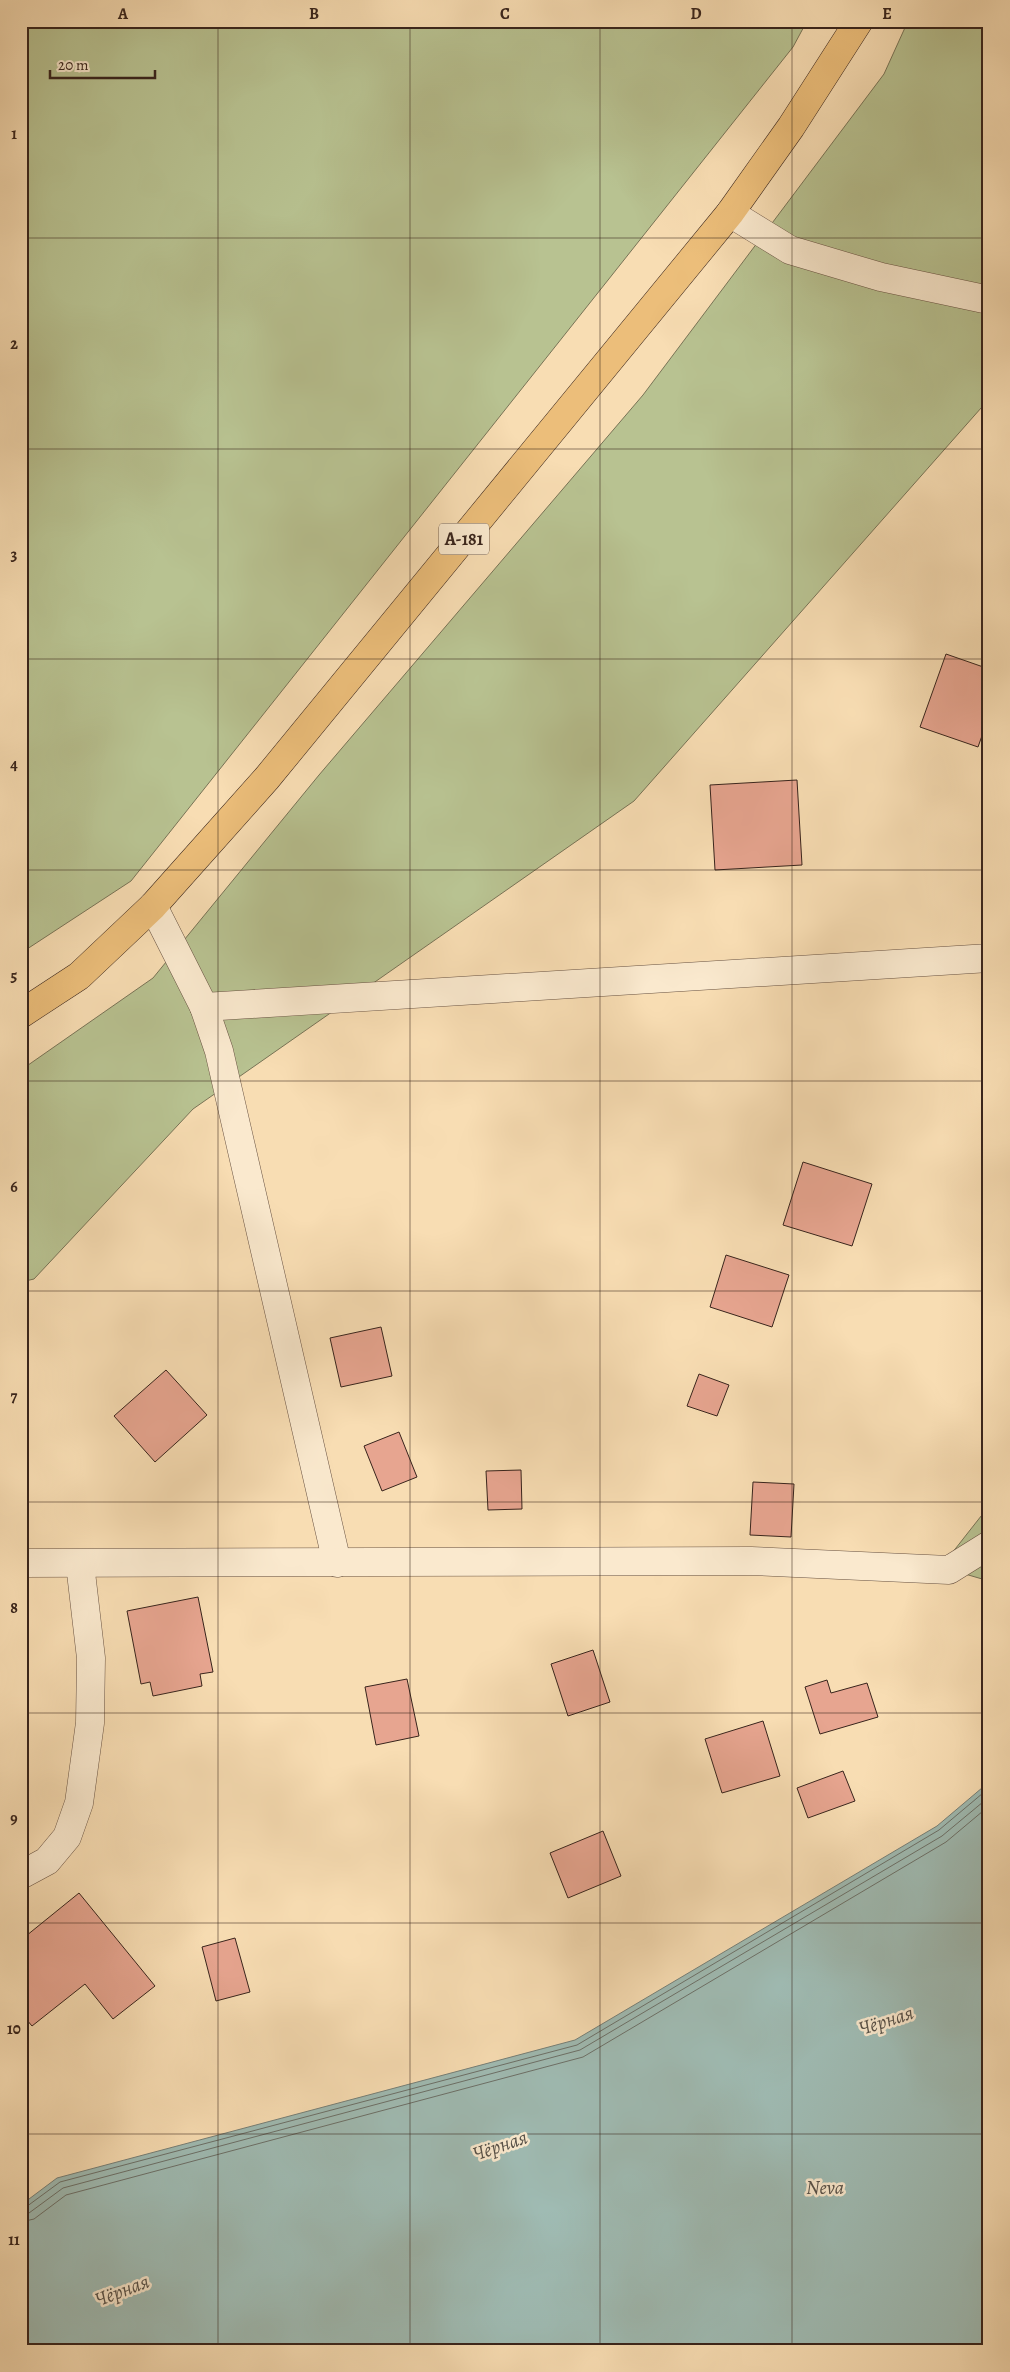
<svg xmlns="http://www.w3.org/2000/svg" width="1010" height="2372" font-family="Alegreya,serif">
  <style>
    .green { fill: #b8c291; stroke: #787356 }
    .water { fill: #9fbbb3; stroke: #767f77 }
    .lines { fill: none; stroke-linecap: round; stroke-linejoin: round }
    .shore { stroke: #6c7068; stroke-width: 1 }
    .building { fill: #e7a590; stroke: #38241c }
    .minor-casing { stroke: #685242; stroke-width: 29 }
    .major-casing { stroke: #38241c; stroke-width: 29 }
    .minor { stroke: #fae9ce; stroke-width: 28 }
    .major { stroke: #ecbe7a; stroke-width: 28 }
    .grid { fill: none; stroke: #38241c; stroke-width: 1; stroke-opacity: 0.55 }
    .labels { text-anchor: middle; stroke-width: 5; stroke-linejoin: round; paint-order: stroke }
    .shield { fill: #fae9ce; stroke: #725f51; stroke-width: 1 }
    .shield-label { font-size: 18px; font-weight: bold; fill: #38241c }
    .water-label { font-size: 20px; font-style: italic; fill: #575149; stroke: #fae9ce }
    .neatline { fill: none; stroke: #38241c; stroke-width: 2 }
    .grid-label { font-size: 16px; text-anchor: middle; font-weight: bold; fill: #38241c }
  </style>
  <rect width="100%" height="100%" fill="#f8ddb3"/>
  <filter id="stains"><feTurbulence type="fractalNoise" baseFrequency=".004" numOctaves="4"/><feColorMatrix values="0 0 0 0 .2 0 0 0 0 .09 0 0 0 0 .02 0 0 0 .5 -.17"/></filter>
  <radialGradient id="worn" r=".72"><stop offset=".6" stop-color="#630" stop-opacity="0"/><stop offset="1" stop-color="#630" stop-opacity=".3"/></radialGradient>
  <!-- green -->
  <g class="green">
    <polygon points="21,21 807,21 793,47 131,881 21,953"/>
    <polygon points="908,21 989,21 989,399 634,801 193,1109 34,1279 21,1282 21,1070 153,978 319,775 643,395 884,74"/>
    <polygon points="989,1506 989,1581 941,1567"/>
  </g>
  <!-- water -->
  <polygon class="water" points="989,1782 989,2351 21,2351 21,2205 57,2178 575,2040 937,1826"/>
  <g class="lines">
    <!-- shore -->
    <g class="shore">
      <polyline points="21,2208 26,2207 60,2182 577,2045 939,1830 989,1788"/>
      <polyline points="21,2215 29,2213 63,2188 580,2050 942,1836 989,1797"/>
      <polyline points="21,2222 34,2219 66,2195 583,2057 946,1842 989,1806"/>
    </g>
  </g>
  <!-- building -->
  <g class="building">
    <polygon points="946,654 989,669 989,716 978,747 920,727"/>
    <polygon points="797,780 802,865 715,870 710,785"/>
    <polygon points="803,1162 872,1184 852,1246 783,1225"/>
    <polygon points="726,1255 789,1275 772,1327 710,1307"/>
    <polygon points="381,1327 392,1376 341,1387 330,1338"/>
    <polygon points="166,1370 207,1415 155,1462 114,1416"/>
    <polygon points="699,1374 729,1385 717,1416 687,1406"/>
    <polygon points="399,1432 417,1477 382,1491 364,1446"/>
    <polygon points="521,1470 522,1509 488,1510 486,1471"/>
    <polygon points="753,1482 794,1484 791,1537 750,1535"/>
    <polygon points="198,1597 213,1672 200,1674 202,1686 153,1696 150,1682 141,1684 127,1611"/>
    <polygon points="593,1650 610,1702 568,1716 551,1664"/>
    <polygon points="407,1679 419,1736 376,1745 365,1687"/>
    <polygon points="827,1680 831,1693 867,1683 878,1717 820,1734 805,1687"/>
    <polygon points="763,1721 780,1776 722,1793 705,1739"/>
    <polygon points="843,1771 855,1801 808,1818 797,1788"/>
    <polygon points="603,1831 621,1876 568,1898 550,1853"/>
    <polygon points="79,1893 155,1986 113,2019 85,1984 32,2026 21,2013 21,1940"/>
    <polygon points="235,1938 250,1992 216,2001 202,1947"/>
  </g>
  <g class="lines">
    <!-- minor casing -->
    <g class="minor-casing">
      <g id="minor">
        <polyline points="730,213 790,250 881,277 989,300"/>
        <polyline points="153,906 204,1007 989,958"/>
        <polyline points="204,1007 219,1051 337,1563"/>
        <polyline points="21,1563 751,1561 949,1570 989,1545"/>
        <polyline points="21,1875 47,1861 67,1837 79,1803 90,1723 91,1658 80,1564"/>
      </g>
    </g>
    <!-- major casing -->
    <g class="major-casing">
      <polyline id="major" points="21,1014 79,976 153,906 267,778 730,213 791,127 859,21"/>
    </g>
    <!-- minor -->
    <use href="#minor" class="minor"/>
    <!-- major -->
    <use href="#major" class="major"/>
  </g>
  <!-- grid -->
  <path class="grid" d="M218 21V2351M410 21V2351M600 21V2351M792 21V2351M21 238H989M21 449H989M21 659H989M21 870H989M21 1081H989M21 1291H989M21 1502H989M21 1713H989M21 1923H989M21 2134H989"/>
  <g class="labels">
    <!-- shield labels -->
    <rect class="shield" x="439" y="523.5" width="50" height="31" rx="4"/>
    <g class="shield-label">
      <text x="464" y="545">А-181</text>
    </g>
    <!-- water labels -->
    <g class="water-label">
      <text transform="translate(886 2020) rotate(-18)" y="7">Чёрная</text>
      <text transform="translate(500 2145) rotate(-19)" y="7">Чёрная</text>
      <text x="825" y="2194">Neva</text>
      <text transform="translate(122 2290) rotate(-21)" y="7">Чёрная</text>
    </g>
  </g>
  <!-- margin -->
  <rect width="1010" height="2372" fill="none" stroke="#f8ddb3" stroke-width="55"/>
  <!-- scale -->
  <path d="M50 70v8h105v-8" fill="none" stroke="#38241c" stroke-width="2.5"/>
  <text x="58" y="70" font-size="15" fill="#38241c" stroke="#fae9ce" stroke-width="4" paint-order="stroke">20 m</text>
  <rect x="28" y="28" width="954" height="2316" class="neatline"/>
  <g class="grid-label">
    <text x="123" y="19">A</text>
    <text x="314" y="19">B</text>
    <text x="505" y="19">C</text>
    <text x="696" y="19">D</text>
    <text x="887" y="19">E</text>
    <text x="14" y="139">1</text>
    <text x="14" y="349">2</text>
    <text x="14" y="560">3</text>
    <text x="14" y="770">4</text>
    <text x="14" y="981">5</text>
    <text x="14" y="1192">6</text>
    <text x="14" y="1402">7</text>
    <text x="14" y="1613">8</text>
    <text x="14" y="1824">9</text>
    <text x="14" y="2034">10</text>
    <text x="14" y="2245">11</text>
  </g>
  <rect width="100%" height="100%" filter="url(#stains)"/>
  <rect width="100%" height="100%" fill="url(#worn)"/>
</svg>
